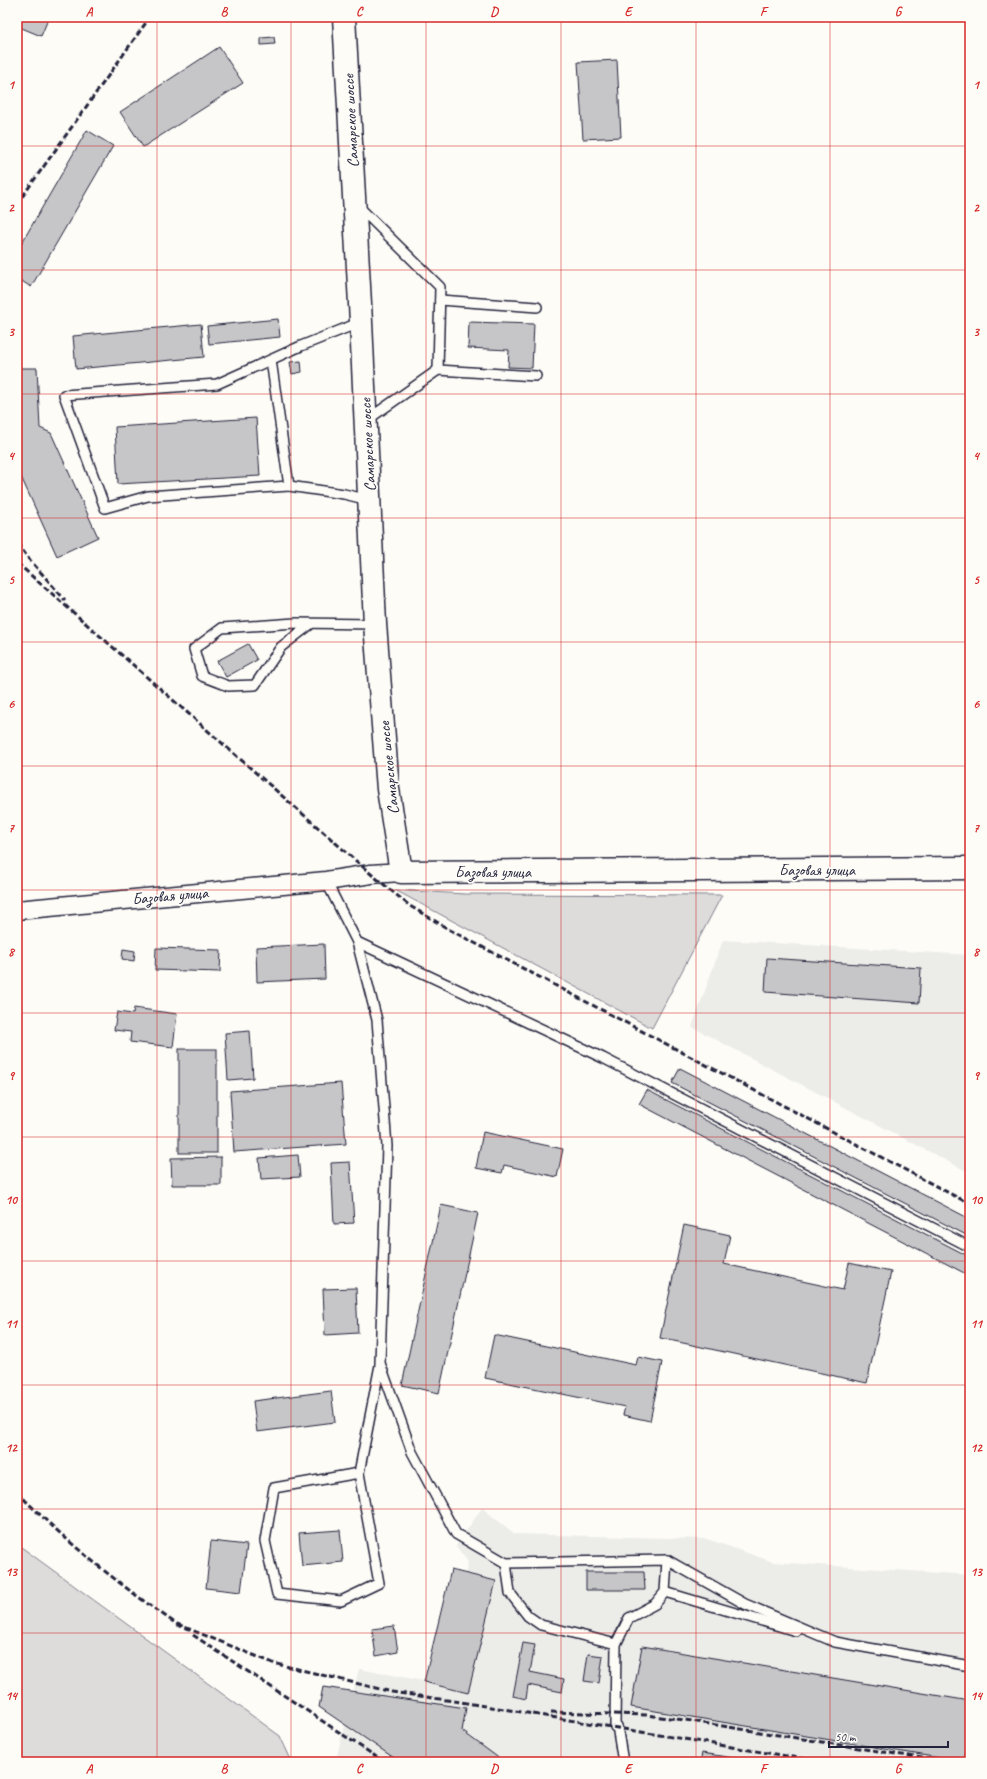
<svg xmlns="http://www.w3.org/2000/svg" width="987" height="1779" font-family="Caveat,sans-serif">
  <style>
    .built { fill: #ecece9 }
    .green { fill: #dddcdb; stroke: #807f8b }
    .building { fill: #c6c6c8; stroke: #22223b }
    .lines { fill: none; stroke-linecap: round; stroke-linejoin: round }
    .service-casing { stroke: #22223b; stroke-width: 12 }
    .minor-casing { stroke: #22223b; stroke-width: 21 }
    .tertiary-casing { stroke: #22223b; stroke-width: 25 }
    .service { stroke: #fdfcf7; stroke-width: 9 }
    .minor { stroke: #fdfcf7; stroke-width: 18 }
    .tertiary { stroke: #fdfcf7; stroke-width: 22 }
    .rail { stroke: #22223b; stroke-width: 3; stroke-dasharray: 6 3; stroke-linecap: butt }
    .grid { fill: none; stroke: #d62828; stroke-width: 1; stroke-opacity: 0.55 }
    .labels { text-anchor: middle; stroke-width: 3.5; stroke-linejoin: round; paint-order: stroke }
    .street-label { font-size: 16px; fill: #22223b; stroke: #fdfcf7 }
    .neatline { fill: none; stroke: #d62828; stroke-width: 1.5 }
    .grid-label { font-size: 13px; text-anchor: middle; font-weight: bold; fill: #d62828 }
  </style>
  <rect width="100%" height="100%" fill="#fdfcf7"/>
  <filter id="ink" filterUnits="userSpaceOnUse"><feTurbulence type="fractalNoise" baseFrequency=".025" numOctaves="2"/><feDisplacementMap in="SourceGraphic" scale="8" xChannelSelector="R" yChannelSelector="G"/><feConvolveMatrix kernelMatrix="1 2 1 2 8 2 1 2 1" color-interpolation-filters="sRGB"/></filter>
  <g filter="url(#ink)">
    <!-- built -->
    <g class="built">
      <polygon points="723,940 970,955 970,1173 692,1027"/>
      <polygon points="482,1508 515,1534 707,1539 773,1562 970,1575 970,1762 344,1762 337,1755 359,1669 440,1684 468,1562 456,1546"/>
    </g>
    <!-- green -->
    <g class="green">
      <polygon points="395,890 465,894 722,895 652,1028"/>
      <polygon points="17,1544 280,1736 292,1762 17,1762"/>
    </g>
    <!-- building -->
    <g class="building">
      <polygon points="17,17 49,17 41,36 17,26"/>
      <polygon points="274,37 275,44 261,45 261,38"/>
      <polygon points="219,47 243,83 143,147 120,112"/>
      <polygon points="617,60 621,137 583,139 578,62"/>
      <polygon points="87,130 113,146 31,287 17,278 17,251"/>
      <polygon points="278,319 280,337 209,344 207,326"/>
      <polygon points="469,322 534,324 532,368 508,367 509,350 468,348"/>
      <polygon points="201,324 204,357 76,369 73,336"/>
      <polygon points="301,361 302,372 292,374 290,362"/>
      <polygon points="17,368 37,368 40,428 51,433 98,537 57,556 17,468"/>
      <polygon points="256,418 260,476 118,484 115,427"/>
      <polygon points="248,644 257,660 226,677 217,661"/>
      <polygon points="324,944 325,979 257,982 256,947"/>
      <polygon points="156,948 221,950 220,972 155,970"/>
      <polygon points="123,949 135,951 134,961 122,959"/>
      <polygon points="767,958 921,968 919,1003 765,992"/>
      <polygon points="134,1008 177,1014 173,1047 130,1042 131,1032 114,1030 117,1012 133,1014"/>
      <polygon points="250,1031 253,1078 228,1080 225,1033"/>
      <rect x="179" y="1049" width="38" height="104"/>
      <polygon points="680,1068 970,1219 970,1237 672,1083"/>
      <polygon points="341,1083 346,1144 234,1152 230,1091"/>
      <polygon points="647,1090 970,1257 970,1276 639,1104"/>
      <polygon points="483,1132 563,1149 557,1177 504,1165 502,1173 476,1168"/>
      <polygon points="298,1155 300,1177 261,1179 259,1158"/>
      <polygon points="221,1157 221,1185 172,1185 171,1158"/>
      <polygon points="350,1162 354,1223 334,1224 331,1163"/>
      <polygon points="441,1205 478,1213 439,1393 402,1385"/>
      <polygon points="684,1225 730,1235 724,1264 843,1290 849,1263 891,1272 867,1383 660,1338"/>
      <polygon points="356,1288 358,1333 325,1335 323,1289"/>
      <polygon points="494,1335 636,1365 638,1357 662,1362 650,1421 623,1415 625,1407 485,1378"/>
      <polygon points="331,1391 335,1422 257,1432 253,1401"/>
      <polygon points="340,1530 343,1562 302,1566 299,1533"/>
      <polygon points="211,1541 247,1545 241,1592 206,1588"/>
      <polygon points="451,1570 496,1581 468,1693 424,1682"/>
      <polygon points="586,1572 644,1572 645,1590 586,1590"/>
      <polygon points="394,1626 398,1652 376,1656 372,1629"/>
      <polygon points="523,1643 535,1645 530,1672 564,1679 562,1692 528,1685 526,1699 513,1696"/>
      <polygon points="642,1646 970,1701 970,1727 964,1762 631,1707"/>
      <polygon points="588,1654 603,1656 599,1683 584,1681"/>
      <polygon points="323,1687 466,1708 462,1731 504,1762 400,1762 319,1707"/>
      <polygon points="702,1753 758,1762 700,1762"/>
    </g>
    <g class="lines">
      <!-- service casing -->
      <g class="service-casing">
        <g id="service">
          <polyline points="358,206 440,287 438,370"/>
          <polyline points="440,300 537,307"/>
          <polyline points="271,360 289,486 148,496 105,508 64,395 217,384 301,346 361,322"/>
          <polyline points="367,420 438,370 536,376"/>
          <polyline points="289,486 344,494 369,500"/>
          <polyline points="311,624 281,647 255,685 228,686 202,676 194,649 222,628 295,623 375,624"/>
          <polyline points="326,881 357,942 377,1020 387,1146 380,1363 412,1452 456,1534 506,1563 667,1560 665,1592 655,1604 629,1618 616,1644 615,1727 617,1726 623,1762"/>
          <polyline points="357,942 603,1058 970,1247"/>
          <polyline points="359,1473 274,1488 265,1541 277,1594 341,1601 379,1583 359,1473 380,1365"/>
          <polyline points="667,1560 745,1604 835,1642 970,1666"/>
          <polyline points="506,1563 510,1593 528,1616 541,1625 616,1644"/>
          <polyline points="665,1592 796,1631"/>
        </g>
      </g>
      <!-- minor casing -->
      <g class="minor-casing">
        <polyline id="minor" points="17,910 326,881 371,874 401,872"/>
      </g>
      <!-- tertiary casing -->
      <g class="tertiary-casing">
        <polyline id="tertiary" points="344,17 361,322 375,624 388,789 401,872 970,868"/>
      </g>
      <!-- service -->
      <use href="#service" class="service"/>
      <!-- minor -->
      <use href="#minor" class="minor"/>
      <!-- tertiary -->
      <use href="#tertiary" class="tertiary"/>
      <!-- rail -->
      <g class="rail">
        <polyline points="17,204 150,17"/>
        <polyline points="17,543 29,559 65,600"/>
        <polyline points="17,563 371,874 410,906 450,930 970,1204"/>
        <path d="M17 1492C66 1542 123 1588 181 1627"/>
        <polyline points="177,1624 273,1663 392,1692 467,1703 822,1762"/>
        <polyline points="193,1635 384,1762"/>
        <polyline points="551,1712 646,1715 685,1720 946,1762"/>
      </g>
    </g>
  </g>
  <!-- grid -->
  <path class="grid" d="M157 17V1762M291 17V1762M426 17V1762M561 17V1762M696 17V1762M830 17V1762M17 146H970M17 270H970M17 394H970M17 518H970M17 642H970M17 766H970M17 890H970M17 1013H970M17 1137H970M17 1261H970M17 1385H970M17 1509H970M17 1633H970"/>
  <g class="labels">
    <!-- street labels -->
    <g class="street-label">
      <text transform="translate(350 121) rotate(-93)" y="6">Самарское шоссе</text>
      <text transform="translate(367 445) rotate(-93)" y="6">Самарское шоссе</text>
      <text transform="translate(388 768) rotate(-96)" y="6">Самарское шоссе</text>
      <text x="817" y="875">Базовая улица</text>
      <text x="493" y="877">Базовая улица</text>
      <text transform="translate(170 895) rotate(-5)" y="6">Базовая улица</text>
    </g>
  </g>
  <!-- margin -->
  <rect width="987" height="1779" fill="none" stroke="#fdfcf7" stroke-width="44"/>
  <!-- scale -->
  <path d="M829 1741v6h119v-6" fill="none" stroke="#22223b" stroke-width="2"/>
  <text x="835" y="1741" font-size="12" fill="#22223b" stroke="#fdfcf7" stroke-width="3" paint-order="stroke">50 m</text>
  <rect x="22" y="22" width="943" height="1735" class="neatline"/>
  <g class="grid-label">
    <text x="89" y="16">A</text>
    <text x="224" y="16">B</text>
    <text x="359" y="16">C</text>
    <text x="494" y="16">D</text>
    <text x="628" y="16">E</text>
    <text x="763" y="16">F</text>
    <text x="898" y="16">G</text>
    <text x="11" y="89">1</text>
    <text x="976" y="89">1</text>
    <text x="11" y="212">2</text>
    <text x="976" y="212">2</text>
    <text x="11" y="336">3</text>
    <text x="976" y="336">3</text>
    <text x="11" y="460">4</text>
    <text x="976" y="460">4</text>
    <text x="11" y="584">5</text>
    <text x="976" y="584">5</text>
    <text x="11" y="708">6</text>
    <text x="976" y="708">6</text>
    <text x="11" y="832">7</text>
    <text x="976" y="832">7</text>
    <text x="11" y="956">8</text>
    <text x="976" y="956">8</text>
    <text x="11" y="1080">9</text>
    <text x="976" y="1080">9</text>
    <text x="11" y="1204">10</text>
    <text x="976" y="1204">10</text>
    <text x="11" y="1328">11</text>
    <text x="976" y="1328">11</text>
    <text x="11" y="1452">12</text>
    <text x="976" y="1452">12</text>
    <text x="11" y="1576">13</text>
    <text x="976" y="1576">13</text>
    <text x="11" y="1700">14</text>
    <text x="976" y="1700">14</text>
    <text x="89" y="1773">A</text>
    <text x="224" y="1773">B</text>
    <text x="359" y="1773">C</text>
    <text x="494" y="1773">D</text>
    <text x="628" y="1773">E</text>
    <text x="763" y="1773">F</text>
    <text x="898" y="1773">G</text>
  </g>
</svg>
